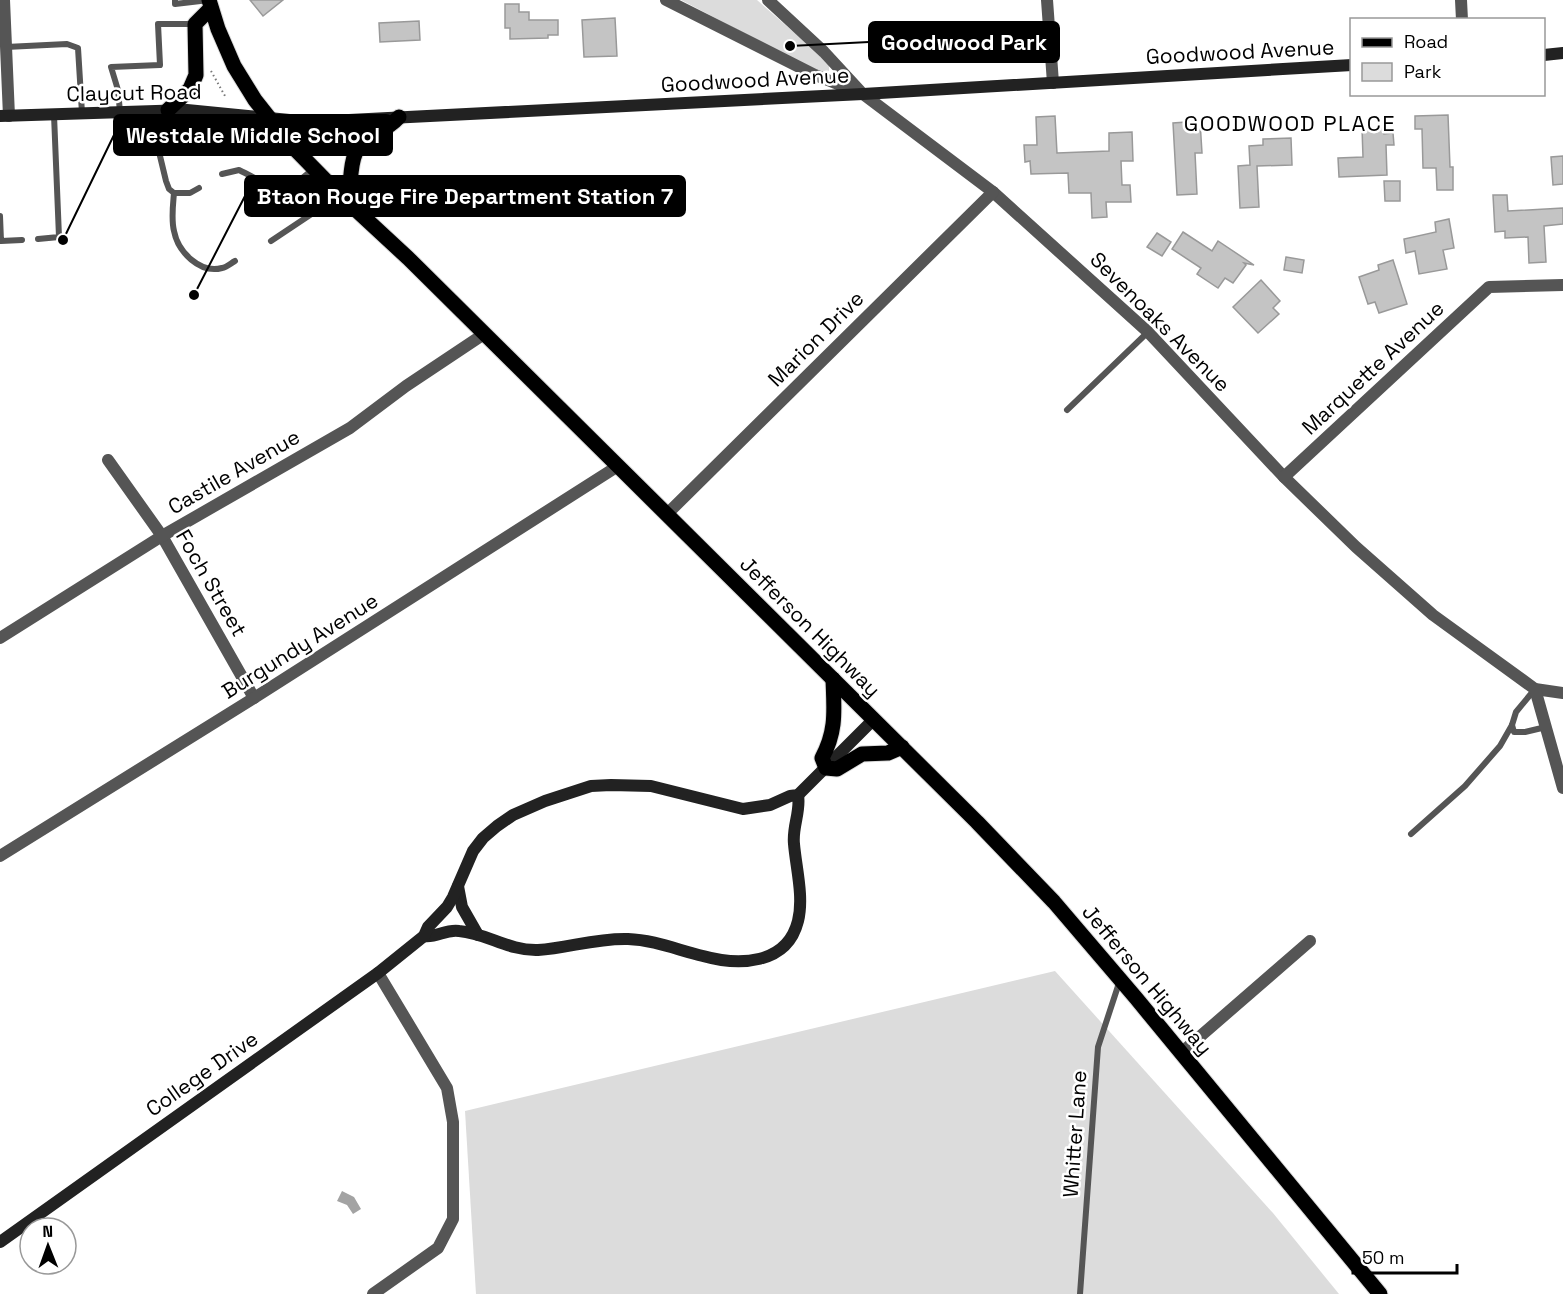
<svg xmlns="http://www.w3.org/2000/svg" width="1563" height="1294" font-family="'Space Grotesk',sans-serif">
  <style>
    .green { fill: #dcdcdc }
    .water { fill: #a3a3a3 }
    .building { fill: #c4c4c4; stroke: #999; stroke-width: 1.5 }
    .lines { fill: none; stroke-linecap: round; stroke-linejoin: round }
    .primary-casing { stroke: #dbdbdb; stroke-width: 17 }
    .path { stroke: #777; stroke-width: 2; stroke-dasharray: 1.5 3; stroke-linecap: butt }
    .lane { stroke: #555; stroke-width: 6 }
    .street { stroke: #555; stroke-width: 12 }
    .secondary { stroke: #222; stroke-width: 12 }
    .primary { stroke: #000; stroke-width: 15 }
    .labels { text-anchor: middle; stroke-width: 5; stroke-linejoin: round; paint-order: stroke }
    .street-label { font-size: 21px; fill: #000; stroke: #fff }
    .neighbourhood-label { font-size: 22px; letter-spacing: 1.5px; fill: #000; stroke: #fff }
    .leader { fill: none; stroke: #000; stroke-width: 2 }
    .callout-dot { fill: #000; stroke: #fff; stroke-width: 2 }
    .callout { fill: #000; stroke: #000; stroke-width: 2 }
    .callout-label { font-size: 22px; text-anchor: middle; font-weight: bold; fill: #fff }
  </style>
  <rect width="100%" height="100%" fill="#fff"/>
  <!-- green -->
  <g class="green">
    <polygon points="681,0 757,0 829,63 829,74 826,76"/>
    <polygon points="1055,971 1273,1213 1339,1294 476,1294 465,1111"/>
  </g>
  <!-- water -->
  <polygon class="water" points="342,1191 354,1197 361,1209 353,1214 347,1205 337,1201"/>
  <!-- building -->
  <g class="building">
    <polygon points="250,0 283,0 263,16"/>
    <polygon points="505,4 519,4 519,12 529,12 529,20 558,20 558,35 548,35 548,38 510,39 510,28 505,28"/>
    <polygon points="615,18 617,56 584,57 582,20"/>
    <polygon points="419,21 420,40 380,42 379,23"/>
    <polygon points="1448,115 1450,167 1453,167 1453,190 1437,190 1436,168 1423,168 1422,129 1415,129 1415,116"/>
    <polygon points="1055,116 1057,153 1109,151 1109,133 1132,132 1133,161 1121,161 1122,185 1130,185 1131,202 1106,202 1107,217 1092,218 1091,193 1069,193 1068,173 1031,174 1030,161 1025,162 1024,145 1037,145 1036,117"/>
    <polygon points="1200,121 1202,153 1195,153 1197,194 1177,195 1173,123"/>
    <polygon points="1362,128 1384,128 1384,134 1393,133 1394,145 1386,145 1387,175 1339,177 1338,158 1363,157"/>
    <polygon points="1291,138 1292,165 1257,166 1259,207 1240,208 1238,166 1250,165 1249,146 1263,145 1263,139"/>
    <polygon points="1563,156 1563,184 1553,185 1551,157"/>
    <polygon points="1384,181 1400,181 1400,201 1385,201"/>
    <polygon points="1493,195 1507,195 1508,211 1563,208 1563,224 1544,226 1546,262 1529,263 1528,237 1505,238 1505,231 1495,232"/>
    <polygon points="1449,219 1454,248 1443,250 1447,269 1419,274 1415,251 1406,253 1404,239 1436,232 1435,222"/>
    <polygon points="1183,232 1212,251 1218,241 1254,265 1244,263 1246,265 1233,283 1225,278 1218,288 1197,274 1201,268 1172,249"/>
    <polygon points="1157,233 1171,242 1162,256 1147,247"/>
    <polygon points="1286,257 1304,260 1302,273 1284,270"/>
    <polygon points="1393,260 1407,304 1379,313 1375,302 1368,304 1359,277 1379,270 1378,265"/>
    <polygon points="1261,280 1280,301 1273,308 1279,314 1258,333 1233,307"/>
  </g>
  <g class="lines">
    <!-- primary casing -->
    <g class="primary-casing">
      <g id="primary">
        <polyline points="209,0 218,29 234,66 255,100 289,143 340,195 408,258 618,466 977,822 1054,902 1136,998 1380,1294"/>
        <polyline points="168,110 190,89 196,75 195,24 211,8"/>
        <path d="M349 203C351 180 348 147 371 134 383 127 388 129 399 117"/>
        <path d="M833 679C834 710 837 730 822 758L826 768 837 769 862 754 888 753 902 747"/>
      </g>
    </g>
    <!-- path -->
    <g class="path">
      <polyline points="211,71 225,96"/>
      <polyline points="313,141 341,147"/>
    </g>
    <!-- lane -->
    <g class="lane">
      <polyline points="175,0 175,4 209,0"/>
      <polyline points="6,47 67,44 78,48 82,113"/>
      <path d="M152 111 153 127 166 181 169 189 174 193C173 205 171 219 174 231 178 252 200 274 222 268 227 267 231 263 235 261"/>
      <polyline points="120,112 118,90 111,67 160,65 158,24 194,24"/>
      <path d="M222 174 239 170C274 187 281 199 313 169"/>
      <polyline points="174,193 190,193 199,188"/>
      <polyline points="0,216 1,241 22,240"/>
      <polyline points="38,239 59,237 54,115"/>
      <polyline points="271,241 340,195"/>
      <polyline points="1067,410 1148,332"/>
      <polyline points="1512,725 1514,732 1525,732 1546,727"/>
      <polyline points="1411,834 1465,786 1500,746 1512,725 1516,712 1535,689"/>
      <polyline points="1080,1294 1098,1047 1120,980"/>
    </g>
    <!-- street -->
    <g class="street">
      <polyline points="4,0 9,116"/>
      <polyline points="666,0 815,75 863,94 993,192 1148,332 1284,477 1356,547 1433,615 1535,689 1563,693"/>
      <polyline points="768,0 824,52 860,91"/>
      <polyline points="1047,0 1053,83"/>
      <polyline points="1461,0 1462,20"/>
      <polyline points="108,460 162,536 254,698"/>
      <polyline points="1284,477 1489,287 1563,285"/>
      <polyline points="667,514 993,192"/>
      <polyline points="0,638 162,536 350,428 406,386 484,334"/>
      <polyline points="1535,689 1563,788"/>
      <polyline points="0,856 254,698 618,466"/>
      <polyline points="1181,1053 1310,941"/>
      <polyline points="373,1294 438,1248 453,1219 453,1122 447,1088 378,973"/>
    </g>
    <!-- secondary -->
    <g class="secondary">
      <polyline points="1544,55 1563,53"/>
      <polyline points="0,116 187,110 310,122 863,94 1352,65"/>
      <polyline points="458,886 462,907 478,935"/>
      <path d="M424 936C437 938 445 929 459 931 487 933 508 951 538 950 569 948 595 938 628 939 654 940 678 950 703 956 739 966 787 965 798 921 804 897 796 868 794 844 792 827 801 811 798 795"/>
      <polyline points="0,1242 378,973 424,936 428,927 447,907 453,897 473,851 483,838 497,826 513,815 545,801 591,786 611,785 651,786 743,809 770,805 790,796 798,795 874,719"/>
    </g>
    <!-- primary -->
    <use href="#primary" class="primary"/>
  </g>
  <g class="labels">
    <!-- street labels -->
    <g class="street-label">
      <text transform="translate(1240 52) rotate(-3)" y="7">Goodwood Avenue</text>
      <text transform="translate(755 80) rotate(-3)" y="7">Goodwood Avenue</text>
      <text transform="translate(134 93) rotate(-1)" y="7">Claycut Road</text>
      <text transform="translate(1160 322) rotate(45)" y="7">Sevenoaks Avenue</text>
      <text transform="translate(816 339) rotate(-45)" y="7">Marion Drive</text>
      <text transform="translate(1373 368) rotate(-43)" y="7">Marquette Avenue</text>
      <text transform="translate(234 472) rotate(-30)" y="7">Castile Avenue</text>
      <text transform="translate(211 583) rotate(60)" y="7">Foch Street</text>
      <text transform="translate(810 627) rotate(45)" y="7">Jefferson Highway</text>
      <text transform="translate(300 646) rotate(-32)" y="7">Burgundy Avenue</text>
      <text transform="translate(1147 980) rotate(50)" y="7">Jefferson Highway</text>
      <text transform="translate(202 1074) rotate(-35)" y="7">College Drive</text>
      <text transform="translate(1075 1134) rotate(-86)" y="7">Whitter Lane</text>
    </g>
    <!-- neighbourhood labels -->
    <g class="neighbourhood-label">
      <text x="1290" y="131">GOODWOOD PLACE</text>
    </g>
  </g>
  <!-- callouts -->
  <path class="leader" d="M790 46L869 42M63 240L114 135M194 295L245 196"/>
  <g class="callout-dot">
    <circle cx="790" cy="46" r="6"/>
    <circle cx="63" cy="240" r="6"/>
    <circle cx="194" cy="295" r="6"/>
  </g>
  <g class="callout">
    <rect x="869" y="22" width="190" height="40" rx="6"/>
    <rect x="114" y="115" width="278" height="40" rx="6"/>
    <rect x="245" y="176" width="440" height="40" rx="6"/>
  </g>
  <g class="callout-label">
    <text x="964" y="50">Goodwood Park</text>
    <text x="253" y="143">Westdale Middle School</text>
    <text x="465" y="204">Btaon Rouge Fire Department Station 7</text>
  </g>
  <!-- legend -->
  <rect x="1350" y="18" width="195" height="78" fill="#ffffff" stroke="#999999" stroke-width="1.5"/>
  <rect x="1362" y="38" width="30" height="9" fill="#000000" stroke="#999999" stroke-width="1.5"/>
  <text x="1404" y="48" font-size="18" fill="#000000">Road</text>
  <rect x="1362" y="63" width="30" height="18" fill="#dcdcdc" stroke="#999999" stroke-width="1.5"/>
  <text x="1404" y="78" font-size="18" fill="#000000">Park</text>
  <!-- north arrow -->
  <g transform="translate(48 1246) rotate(359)"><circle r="28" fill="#ffffff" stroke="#999999" stroke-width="1.5"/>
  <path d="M0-4.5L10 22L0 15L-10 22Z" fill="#000000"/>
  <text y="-9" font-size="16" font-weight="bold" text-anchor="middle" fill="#000000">N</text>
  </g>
  <!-- scale -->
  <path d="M1353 1264v9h104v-9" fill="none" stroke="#000000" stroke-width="3"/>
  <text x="1362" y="1264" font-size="18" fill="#000000" stroke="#ffffff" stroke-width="4.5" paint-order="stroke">50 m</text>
</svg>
